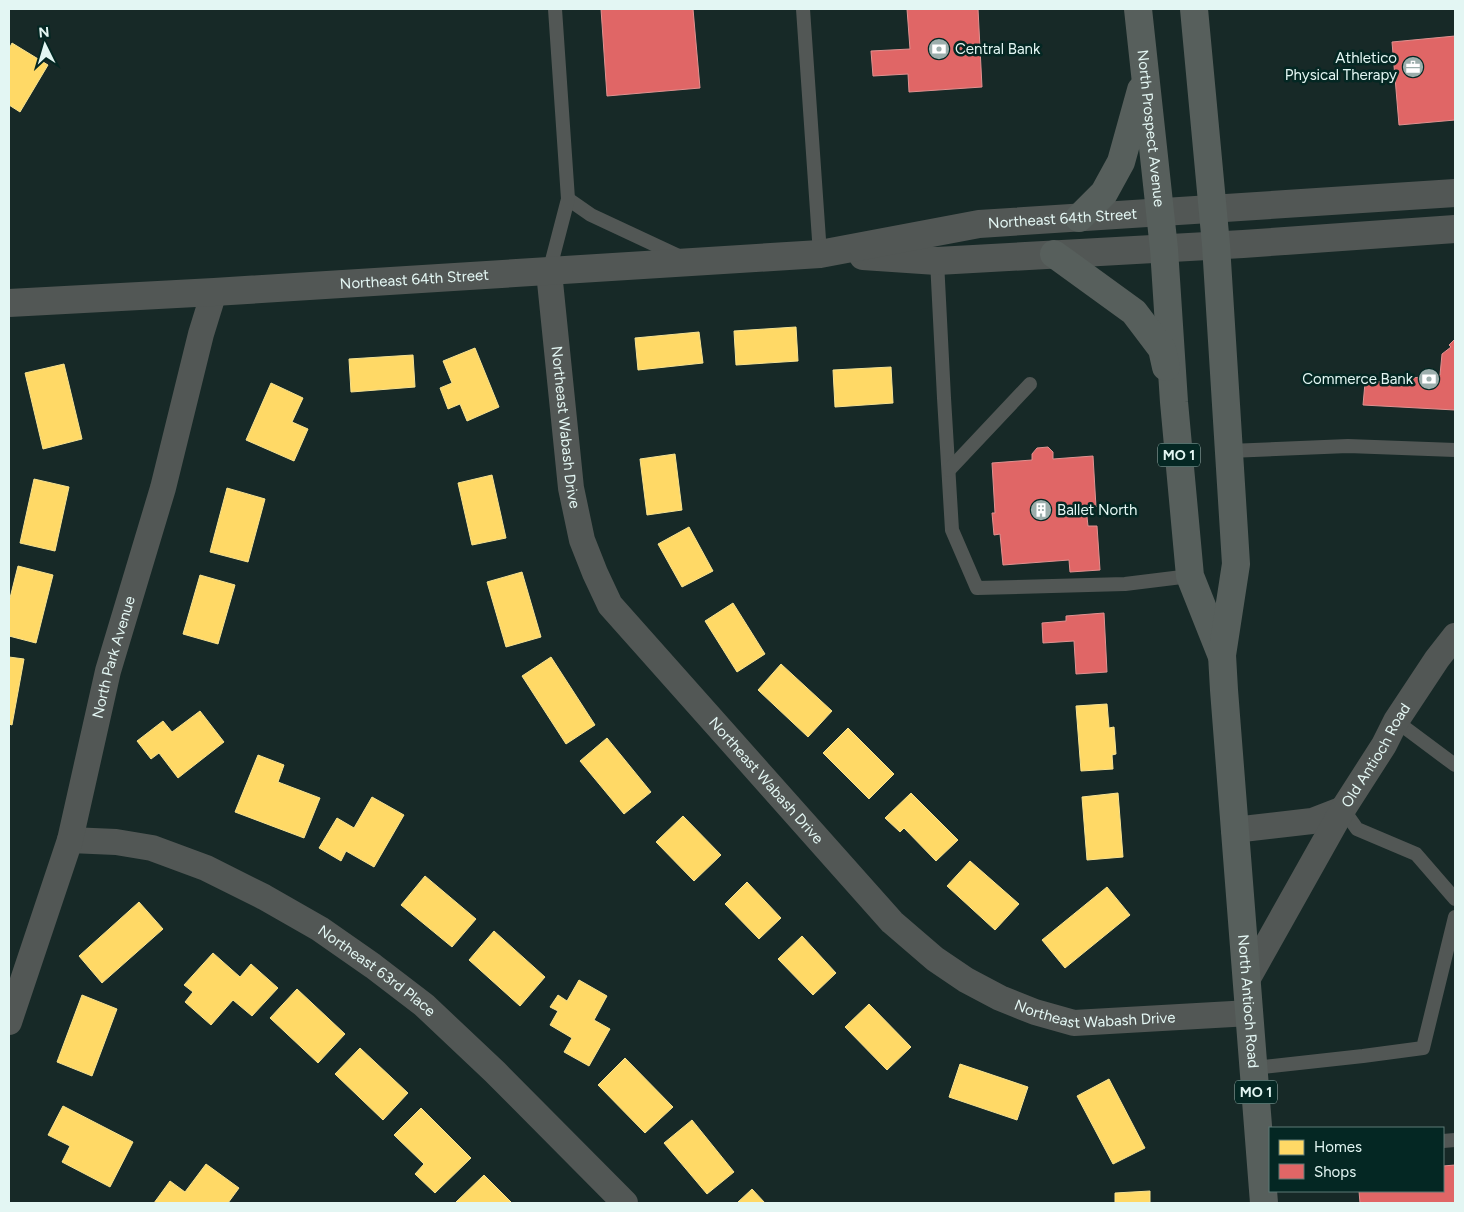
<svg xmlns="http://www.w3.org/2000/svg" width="1464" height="1212" font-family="Figtree,sans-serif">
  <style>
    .homes { fill: #ffd966; stroke: #f7e290 }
    .shops { fill: #e06666; stroke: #e19190 }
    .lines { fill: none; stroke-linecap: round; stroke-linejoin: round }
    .service { stroke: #525755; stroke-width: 14 }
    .minor { stroke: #525755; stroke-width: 26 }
    .tertiary { stroke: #525755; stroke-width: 28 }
    .primary { stroke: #575f5c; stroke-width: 28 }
    .labels { text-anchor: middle; stroke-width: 5; stroke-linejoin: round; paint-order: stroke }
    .shield { fill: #042723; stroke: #a0b8b5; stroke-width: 1 }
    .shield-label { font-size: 14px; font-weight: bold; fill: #e3f6f3 }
    .poi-label { font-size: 15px; fill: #e3f6f3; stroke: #042723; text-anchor: start }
    .street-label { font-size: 15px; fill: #e3f6f3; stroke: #042723 }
  </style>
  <rect width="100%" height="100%" fill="#172927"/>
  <!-- homes -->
  <g class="homes">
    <polygon points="12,43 48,65 20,112 9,105 9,49"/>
    <polygon points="796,327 798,361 736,365 734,331"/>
    <polygon points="699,332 703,363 638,370 635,338"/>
    <polygon points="475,348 499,407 467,421 460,404 448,409 440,388 452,383 443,361"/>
    <polygon points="413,355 415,387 351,392 349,359"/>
    <polygon points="64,364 82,439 43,449 25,373"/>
    <polygon points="891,367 893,403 835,407 833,370"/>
    <polygon points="271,383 303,398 292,422 308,429 294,461 246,440"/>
    <polygon points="675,454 682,510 647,515 640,459"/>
    <polygon points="492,475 506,538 472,545 458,483"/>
    <polygon points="34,479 69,487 55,551 20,543"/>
    <polygon points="227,488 265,499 248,562 210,552"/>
    <polygon points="689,527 713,571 682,587 658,544"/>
    <polygon points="18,566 53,575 36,643 9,636 9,602"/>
    <polygon points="522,572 541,637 506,647 487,582"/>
    <polygon points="200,575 235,585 218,644 183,634"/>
    <polygon points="733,603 765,654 737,672 705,621"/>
    <polygon points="9,657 24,659 12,725 9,724"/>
    <polygon points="551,657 595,725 566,744 522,676"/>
    <polygon points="781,664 832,711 808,737 758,690"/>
    <polygon points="1107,704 1109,728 1114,727 1116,754 1112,755 1113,769 1081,771 1076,706"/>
    <polygon points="200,711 224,742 178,778 159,753 151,759 137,741 163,721 172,732"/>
    <polygon points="848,728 894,774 869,799 823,753"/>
    <polygon points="607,738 651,792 624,814 580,761"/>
    <polygon points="258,755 284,765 278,782 320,798 304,838 235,812"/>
    <polygon points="911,793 958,840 936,861 904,828 900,832 885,818"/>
    <polygon points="1118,793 1123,857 1087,860 1082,797"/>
    <polygon points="372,797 404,815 374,867 346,851 341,861 319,848 337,818 354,828"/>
    <polygon points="683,816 721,855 694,881 656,842"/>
    <polygon points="970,861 1019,904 995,930 947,886"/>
    <polygon points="425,876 476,919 452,947 401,905"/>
    <polygon points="747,882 781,918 759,939 725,904"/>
    <polygon points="1107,887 1130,915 1065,968 1042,940"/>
    <polygon points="139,902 163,929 102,983 79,956"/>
    <polygon points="494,931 545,977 520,1006 469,960"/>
    <polygon points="802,936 836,973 813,995 778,959"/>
    <polygon points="213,953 240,977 251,964 278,988 252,1016 233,1000 211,1025 185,1002 193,992 184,985"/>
    <polygon points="579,980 607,996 594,1020 610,1029 589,1066 564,1052 572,1038 550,1025 558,1011 550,1007 558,995 567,1001"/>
    <polygon points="297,989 345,1034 318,1063 270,1018"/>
    <polygon points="82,995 117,1009 92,1076 57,1062"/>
    <polygon points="869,1004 911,1047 887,1070 845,1027"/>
    <polygon points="360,1048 408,1093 383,1120 335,1074"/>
    <polygon points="625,1058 673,1107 645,1133 598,1085"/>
    <polygon points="960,1064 1028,1087 1017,1120 949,1097"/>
    <polygon points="1109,1079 1145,1148 1113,1164 1077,1096"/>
    <polygon points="63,1106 133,1142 110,1187 62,1162 70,1146 48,1135"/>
    <polygon points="421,1108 471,1158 435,1193 415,1174 424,1164 394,1135"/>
    <polygon points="692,1120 734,1172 707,1194 664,1143"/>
    <polygon points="206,1164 239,1188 228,1203 154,1203 170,1181 185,1192"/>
    <polygon points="484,1175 512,1203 455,1203"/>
    <polygon points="752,1189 765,1203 737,1203"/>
    <polygon points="1150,1191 1150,1203 1115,1203 1115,1193"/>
  </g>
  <!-- shops -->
  <g class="shops">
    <polygon points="601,9 693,9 700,88 607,96"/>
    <polygon points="907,9 978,9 982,87 909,92 908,74 873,76 871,51 910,49"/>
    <polygon points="1455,36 1455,120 1399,125 1392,42"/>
    <polygon points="1455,339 1455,410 1363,405 1365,383 1440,375 1442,354 1451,347 1449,345"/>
    <polygon points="1048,447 1053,452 1053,459 1093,456 1096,507 1086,508 1088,526 1097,526 1100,570 1070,572 1069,560 1003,565 1000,534 994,535 992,513 995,513 992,463 1032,460 1032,454 1037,448"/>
    <polygon points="1104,613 1107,672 1076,674 1074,641 1043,643 1042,623 1066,621 1066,616"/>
    <polygon points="1455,1165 1455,1203 1360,1203 1359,1191 1443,1191 1443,1166"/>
  </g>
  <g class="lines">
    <!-- service -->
    <g class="service">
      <polyline points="803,9 820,254"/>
      <polyline points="568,199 591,215 681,257"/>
      <polyline points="937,261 944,398 952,530 977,588 1125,584 1190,576"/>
      <polyline points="549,272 568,199 555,9"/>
      <polyline points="1229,451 1348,446 1455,450"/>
      <polyline points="949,470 1030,384"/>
      <polyline points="1396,721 1455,765"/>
      <polyline points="1343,809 1357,829 1416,854 1455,899"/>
      <polyline points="1254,1068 1363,1056 1423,1048 1455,917"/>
      <polyline points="1443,1141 1455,1140"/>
    </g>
    <!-- minor -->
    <g class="minor">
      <path id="s1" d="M549 272 571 488 582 540 595 573 610 605 892 922 935 959 966 980 1000 998 1035 1012 1074 1023 1250 1013"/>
      <polyline points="1234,830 1312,821 1343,809"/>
      <path id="s2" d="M70 840 116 842 152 848 206 868 264 897 320 929 373 966 424 1005 495 1072 625 1203"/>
      <path id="s3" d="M1247 980 1343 809 1384 745 1396 721 1437 659 1455 636"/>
      <path id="s4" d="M9 1022 70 840 108 671 163 488 201 334 214 292"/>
    </g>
    <!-- tertiary -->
    <g class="tertiary">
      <polyline points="863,256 937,261 1243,244 1455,229"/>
      <path id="s5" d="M9 303 214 292 820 254 979 224 1455 193"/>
    </g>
    <!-- primary -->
    <g class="primary">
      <path id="s6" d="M1138 9 1164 249 1174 402 1190 576 1221 654"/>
      <path id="s7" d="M1194 9 1216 245 1236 564 1222 655 1224 690 1264 1203"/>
      <polyline points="1079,218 1104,193 1121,162 1141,90"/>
      <polyline points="1054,254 1134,312 1162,349 1166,367"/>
    </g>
  </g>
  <!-- icons -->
  <defs>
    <g id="bank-disc" transform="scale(1.125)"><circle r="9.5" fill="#9caeac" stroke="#042723"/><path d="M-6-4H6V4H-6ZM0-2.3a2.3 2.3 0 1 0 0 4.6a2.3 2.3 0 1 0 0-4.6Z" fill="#fff"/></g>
    <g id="office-disc" transform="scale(1.125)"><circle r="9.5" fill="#9caeac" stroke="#042723"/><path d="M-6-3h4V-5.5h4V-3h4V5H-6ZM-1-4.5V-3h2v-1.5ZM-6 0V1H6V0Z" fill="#fff"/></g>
    <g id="building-disc" transform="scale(1.125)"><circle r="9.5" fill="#9caeac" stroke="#042723"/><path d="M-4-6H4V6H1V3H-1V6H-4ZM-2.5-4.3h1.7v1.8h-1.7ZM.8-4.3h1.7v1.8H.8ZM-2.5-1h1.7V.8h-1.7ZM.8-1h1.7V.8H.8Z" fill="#fff"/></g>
  </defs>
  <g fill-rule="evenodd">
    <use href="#bank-disc" x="939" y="49"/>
    <use href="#office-disc" x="1413" y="67"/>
    <use href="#bank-disc" x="1429" y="379"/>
    <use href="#building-disc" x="1041" y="510"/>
  </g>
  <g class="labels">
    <!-- shield labels -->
    <g class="shield">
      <rect x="1158" y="443.5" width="42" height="23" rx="4"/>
      <rect x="1235" y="1080.5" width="42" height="23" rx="4"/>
    </g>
    <g class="shield-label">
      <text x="1179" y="460">MO 1</text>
      <text x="1256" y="1097">MO 1</text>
    </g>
    <!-- poi labels -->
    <g class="poi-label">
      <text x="955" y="54">Central Bank</text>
      <text x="1397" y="63" text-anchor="end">Athletico<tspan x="1397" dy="17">Physical Therapy</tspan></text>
      <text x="1413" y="384" text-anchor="end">Commerce Bank</text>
      <text x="1057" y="515">Ballet North</text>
    </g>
    <!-- street labels -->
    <g class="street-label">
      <text dy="5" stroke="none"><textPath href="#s6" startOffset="120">North Prospect Avenue</textPath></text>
      <text dy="5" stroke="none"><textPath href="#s5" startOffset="1058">Northeast 64th Street</textPath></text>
      <text dy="5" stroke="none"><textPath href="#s5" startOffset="406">Northeast 64th Street</textPath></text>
      <text dy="5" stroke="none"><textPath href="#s1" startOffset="156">Northeast Wabash Drive</textPath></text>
      <text dy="5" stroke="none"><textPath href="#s4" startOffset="380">North Park Avenue</textPath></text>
      <text dy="5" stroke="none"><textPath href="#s3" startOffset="259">Old Antioch Road</textPath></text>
      <text dy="5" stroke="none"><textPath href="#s1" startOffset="576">Northeast Wabash Drive</textPath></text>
      <text dy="5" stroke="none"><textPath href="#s2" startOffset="340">Northeast 63rd Place</textPath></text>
      <text dy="5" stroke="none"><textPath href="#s7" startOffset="996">North Antioch Road</textPath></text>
      <text dy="5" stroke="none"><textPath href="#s1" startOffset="996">Northeast Wabash Drive</textPath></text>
    </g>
  </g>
  <!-- border -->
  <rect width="1464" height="1212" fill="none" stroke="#e3f6f3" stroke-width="20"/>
  <!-- legend -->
  <rect x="1269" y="1127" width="175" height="65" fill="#042723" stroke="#5d7a76"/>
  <rect x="1279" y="1140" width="25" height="15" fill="#ffd966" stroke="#5d7a76"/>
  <text x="1314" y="1152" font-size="15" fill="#e3f6f3">Homes</text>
  <rect x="1279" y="1164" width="25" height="15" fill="#e06666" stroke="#5d7a76"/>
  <text x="1314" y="1177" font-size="15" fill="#e3f6f3">Shops</text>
  <!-- north arrow -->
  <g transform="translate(45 45) rotate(355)" stroke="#042723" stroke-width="4" paint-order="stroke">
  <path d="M0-4L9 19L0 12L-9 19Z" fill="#e3f6f3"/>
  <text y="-8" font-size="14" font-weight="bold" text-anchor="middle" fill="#e3f6f3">N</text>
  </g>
</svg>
